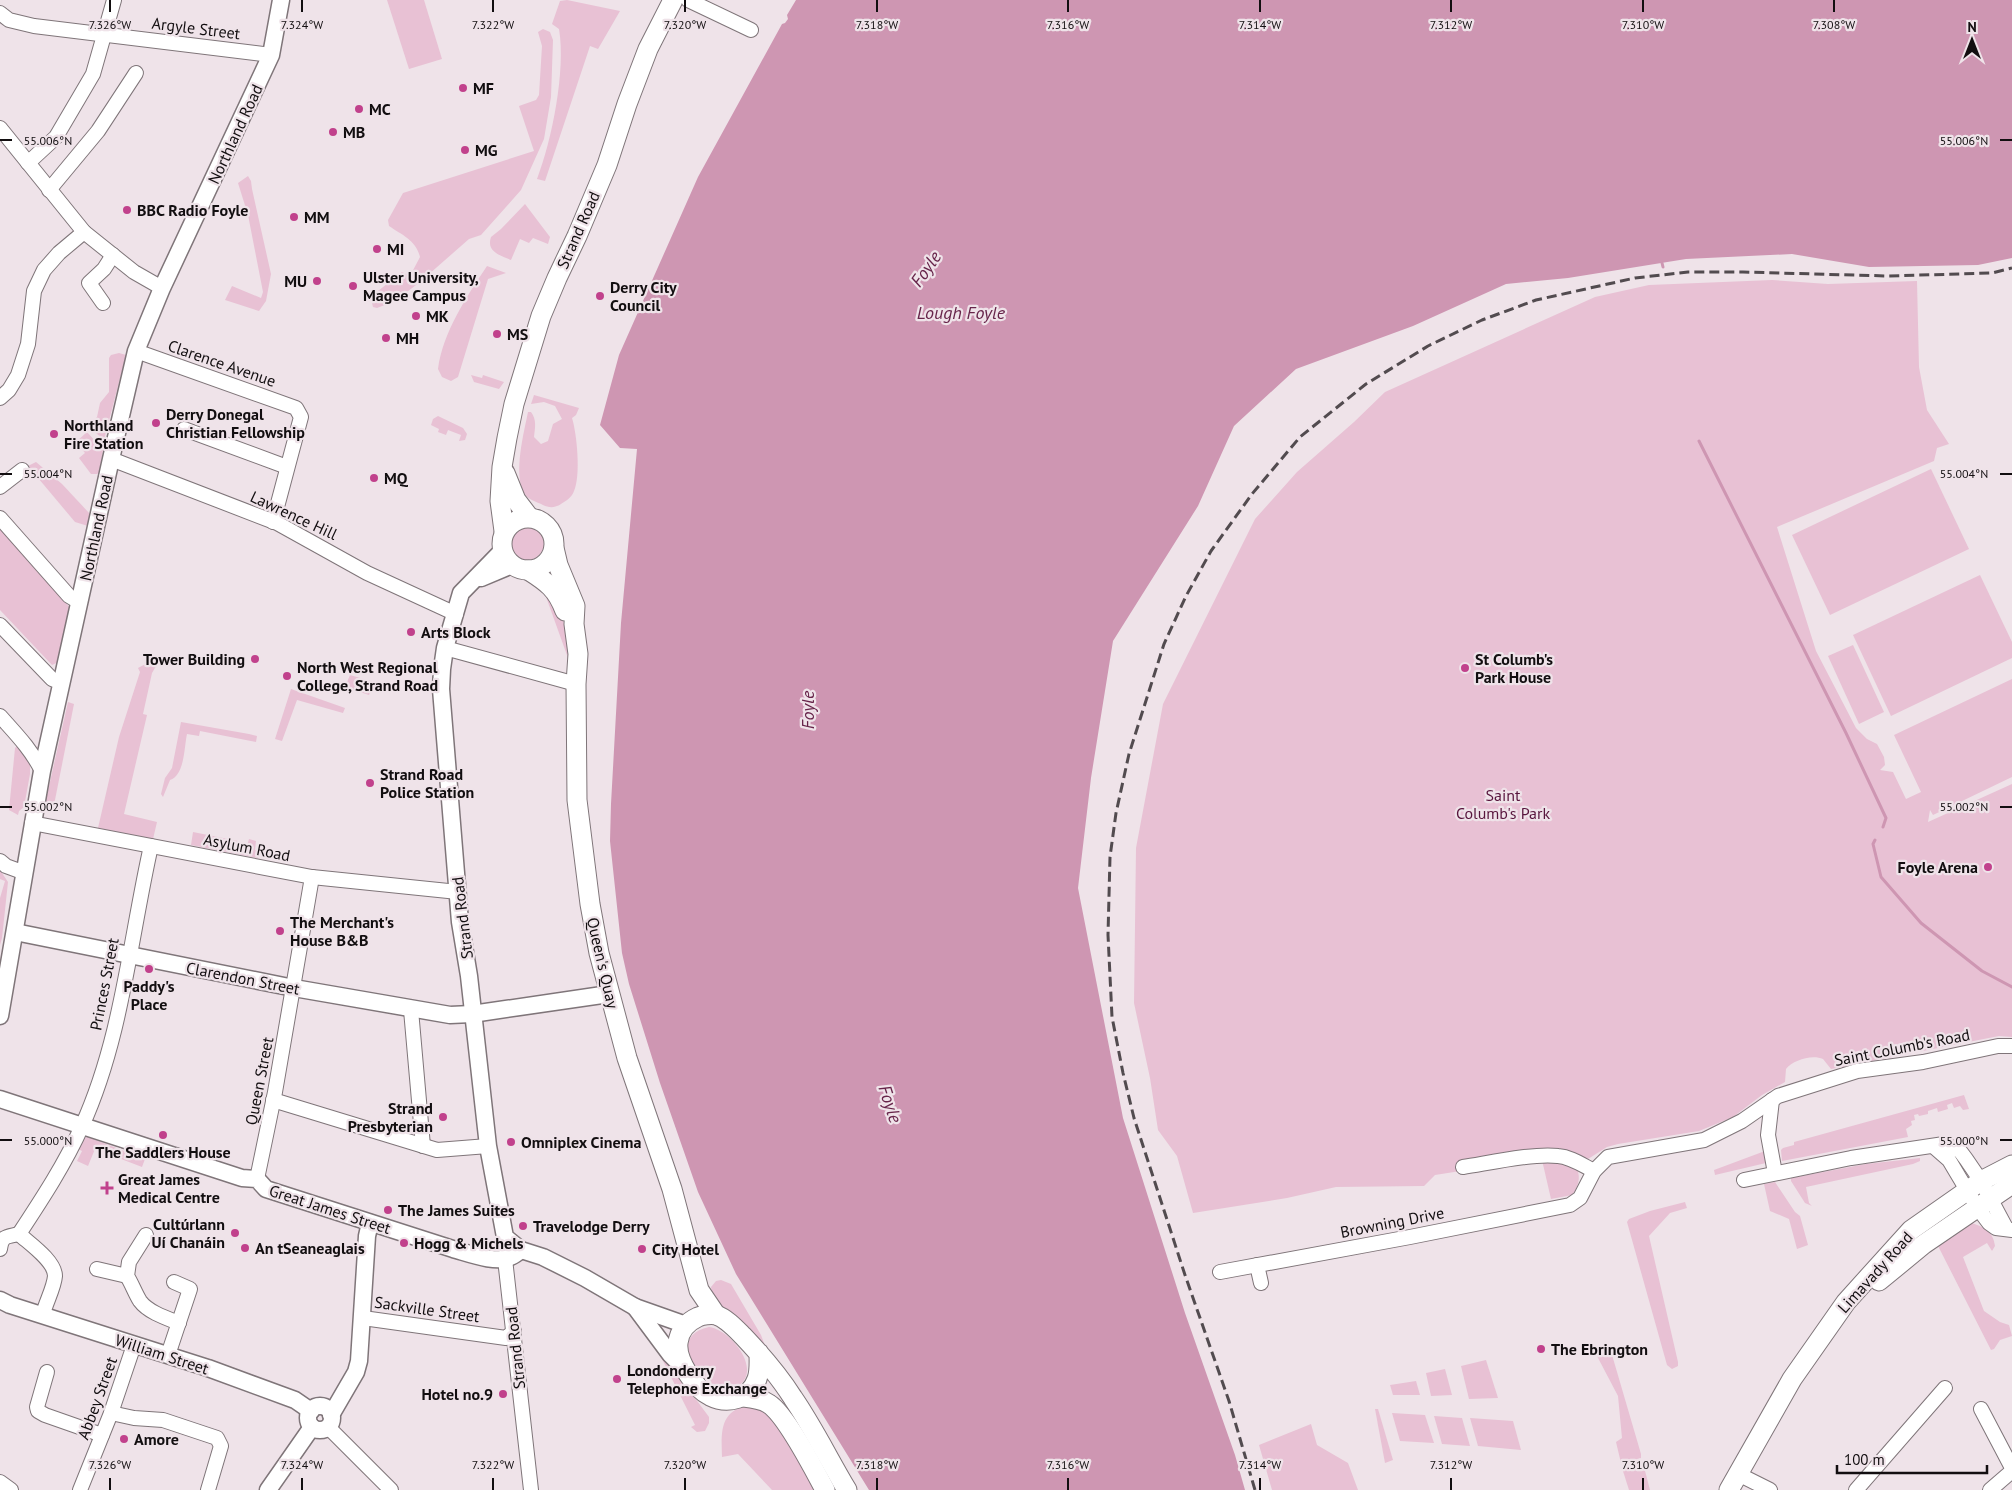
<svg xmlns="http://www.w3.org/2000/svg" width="2012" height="1490" font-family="'PT Sans',sans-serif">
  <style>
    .green { fill: #e8c1d4 }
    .water { fill: #ce96b2 }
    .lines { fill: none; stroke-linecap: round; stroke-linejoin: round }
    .stream { stroke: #ce96b2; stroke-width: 3 }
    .minor-casing { stroke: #7f7579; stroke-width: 16 }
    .major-casing { stroke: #7f7579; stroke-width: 19 }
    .highway-casing { stroke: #7f7579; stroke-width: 21 }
    .minor { stroke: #fff; stroke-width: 14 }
    .major { stroke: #fff; stroke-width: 16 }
    .highway { stroke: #fff; stroke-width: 19 }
    .rail { stroke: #524b4f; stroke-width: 3; stroke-dasharray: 10 5; stroke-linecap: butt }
    .ticks { fill: none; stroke: #120e10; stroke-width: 2 }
    .poi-dot { fill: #c1418c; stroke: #efe3e9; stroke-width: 2 }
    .labels { text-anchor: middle; stroke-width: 4.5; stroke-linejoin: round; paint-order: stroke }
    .street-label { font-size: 16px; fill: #120e10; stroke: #efe3e9 }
    .poi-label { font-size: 16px; font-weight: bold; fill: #120e10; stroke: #efe3e9; text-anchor: start }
    .park-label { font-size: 16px; fill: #58153d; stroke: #efe3e9 }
    .water-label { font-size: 18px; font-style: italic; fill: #67244a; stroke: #efe3e9 }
    .ticks-label { font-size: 12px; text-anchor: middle; fill: #120e10; stroke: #efe3e9; stroke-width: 4.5; stroke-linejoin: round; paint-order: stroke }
  </style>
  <rect width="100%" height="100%" fill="#efe3e9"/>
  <!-- green -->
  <g class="green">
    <polygon points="387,0 424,0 442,59 409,69"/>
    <path d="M567 0 620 11 598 49 590 46 545 181 537 179C552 140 566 70 559 29L552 24 560 1Z"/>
    <path d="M543 29 550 32 553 40 551 97 544 139 521 190 481 235 469 239 420 282 395 301 377 308 373 307 371 299 373 295 402 272 410 276 420 257C416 240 402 235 389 226L388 220 403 193 534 151 519 106 536 100 539 95 542 46 538 32Z"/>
    <polygon points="248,176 251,181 252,189 271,274 266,301 259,311 225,300 232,286 261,298 263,292 248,215 238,183"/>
    <path d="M525 204 550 237 548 244 533 238 529 243 520 239 511 260C500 255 486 252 491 237L501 229Z"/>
    <path d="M487 266 506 273 488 279 458 377 451 381 442 377 438 369C443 332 467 296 487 266Z"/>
    <path d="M1772 280 1828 284 1917 281 1919 367 1927 410 1949 444 1937 448 1934 461 1777 527 1816 651 1856 728 1867 739 1877 744 1884 757 1885 765 1880 770 1893 772 1906 799 1921 792 1894 735 2012 679V777L1933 815 1930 810 1928 822 2012 784V1037L1999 1036 1831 1069 1823 1059C1812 1054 1793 1060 1786 1069L1785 1082 1762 1095 1733 1117 1699 1131 1618 1144 1607 1147 1588 1159 1569 1154 1435 1175 1424 1186 1336 1187 1287 1198 1193 1213 1177 1156 1158 1130 1150 1078 1134 1003 1136 848 1163 704 1255 519 1297 472 1354 422 1385 392 1595 297 1649 285Z"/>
    <polygon points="119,353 126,355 104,440 88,426 97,417 100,403 109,392 109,358 111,355"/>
    <polygon points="471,375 482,378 483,375 504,382 499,389 474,382"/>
    <path d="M534 395 579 408 576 415 572 418C577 434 581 476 574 491 572 497 566 501 561 504 555 508 549 508 543 505 537 502 527 499 524 493 513 474 524 432 528 412H531C537 420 535 428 534 437L541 444 548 441 553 424 562 419 555 406 544 402 531 404Z"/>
    <polygon points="438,416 463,428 467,434 465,440 459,441 461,435 448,430 446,435 438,432 439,429 431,425 433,419"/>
    <polygon points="87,432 103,450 99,473 97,474 91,474 79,458 85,453 76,442"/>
    <polygon points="36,462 62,484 90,514 88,526 75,522 28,466"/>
    <polygon points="1931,469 1969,549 1830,615 1792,535"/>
    <polygon points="0,526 71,609 59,662 52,665 0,610"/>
    <circle cx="527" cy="543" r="17"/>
    <polygon points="1980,575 2012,642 2012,658 1891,716 1853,635"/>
    <polygon points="545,594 562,615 567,639 568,658"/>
    <polygon points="1853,645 1884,712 1859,724 1828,656"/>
    <polygon points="153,660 159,661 152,673 143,714 147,715 124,814 157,822 153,839 98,828 119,737 140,672 138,668"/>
    <polygon points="350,675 374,682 369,695 345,687"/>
    <polygon points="291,689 345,708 343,713 297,700 282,741 275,739"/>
    <polygon points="68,702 74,704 54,805 45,804"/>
    <path d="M181 722 249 734 257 736 256 742 200 731 199 736 187 734C184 747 185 775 170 780L163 797 161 794 165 778 172 768Z"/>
    <polygon points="20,743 30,756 30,774 24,807 19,811 18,815 9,810 15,748"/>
    <polygon points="193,832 238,841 238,844 247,846 249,839 256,841 255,850 259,851 258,858 191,845"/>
    <polygon points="0,870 8,882 2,938 0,945 0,898 5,881 0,879"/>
    <polygon points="1964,1095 1969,1109 1963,1110 1960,1106 1954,1108 1952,1103 1947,1105 1948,1109 1938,1112 1937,1108 1928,1111 1928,1114 1919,1116 1918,1114 1914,1115 1915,1120 1911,1121 1912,1125 1906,1129 1908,1137 1782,1161 1781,1150 1783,1148 1794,1145 1794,1142"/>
    <polygon points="88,1137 145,1159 142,1167 95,1149 88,1166 77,1161 82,1151 78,1149 83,1138"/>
    <polygon points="1765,1151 1766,1163 1715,1175 1714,1170"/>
    <polygon points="1920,1158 1920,1161 1913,1164 1806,1187 1809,1203 1812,1206 1805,1203 1791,1181 1791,1178 1866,1164"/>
    <path d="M1556 1159 1577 1169C1581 1178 1578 1187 1572 1195L1551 1199 1542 1160Z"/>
    <polygon points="1775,1182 1795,1212 1800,1216 1808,1245 1797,1249 1789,1219 1770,1211 1764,1184"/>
    <polygon points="1685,1202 1687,1208 1670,1213 1649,1236 1678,1362 1678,1366 1672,1369 1667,1365 1627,1222 1629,1219 1650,1211"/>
    <path d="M1969 1222C1983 1227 1993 1230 1995 1246L1992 1251 1987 1243 1963 1257 1984 1311 2000 1322 2009 1325 2012 1336 2000 1340 1994 1349 1991 1350 1936 1242Z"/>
    <path d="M721 1280 731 1284 761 1335 769 1356C754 1341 712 1307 711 1287L716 1281Z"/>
    <path d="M709 1327C730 1329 766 1372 735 1388 712 1400 658 1338 709 1327Z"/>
    <polygon points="655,1344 709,1417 709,1423 705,1431 697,1432 691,1427 695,1425 662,1359 653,1345"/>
    <polygon points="1610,1348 1641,1454 1641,1458 1621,1463 1616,1442 1622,1438 1618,1396 1597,1356 1605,1353 1605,1349"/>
    <polygon points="1486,1360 1498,1398 1469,1399 1461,1366"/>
    <polygon points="1445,1369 1452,1395 1431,1396 1426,1373"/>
    <polygon points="1416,1381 1420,1395 1393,1395 1390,1385"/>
    <path d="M752 1405 774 1416 813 1486V1490H772L738 1454 722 1457C721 1430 720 1409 752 1405Z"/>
    <polygon points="1375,1409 1378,1409 1393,1460 1385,1463"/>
    <polygon points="1392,1413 1425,1415 1434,1443 1400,1441"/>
    <polygon points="1434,1416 1462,1418 1470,1446 1442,1444"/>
    <polygon points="1470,1418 1513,1421 1521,1450 1478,1446"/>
    <polygon points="1311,1424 1317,1445 1348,1463 1358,1490 1272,1490 1259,1445"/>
    <polygon points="1644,1467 1650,1490 1629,1490 1622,1468"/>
  </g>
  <!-- water -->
  <polygon class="water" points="796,0 2012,0 2012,258 1978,265 1869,267 1792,254 1686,259 1568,278 1506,284 1413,326 1296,369 1234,426 1198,506 1113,641 1091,778 1078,888 1123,1118 1185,1313 1235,1455 1245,1490 869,1490 736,1274 698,1192 660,1083 629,984 622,953 610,841 611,804 621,623 637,449 620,448 600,425 619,355 698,177 782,24 785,23 788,19 787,15"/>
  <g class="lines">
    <!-- stream -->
    <g class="stream">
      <polyline points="1662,263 1663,267"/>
      <polyline points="1699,441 1846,733 1886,818 1883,827"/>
      <polyline points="1875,840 1873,844 1881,877 1921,923 1982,971 2012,987"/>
    </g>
    <!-- minor casing -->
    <g class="minor-casing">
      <g id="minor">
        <polyline points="688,0 751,30"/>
        <polyline points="0,13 9,20 34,26 271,55"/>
        <polyline points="0,128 84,232 134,272 162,288"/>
        <polyline points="28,163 56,137 93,74 114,0"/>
        <polyline points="49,190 98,131 136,73"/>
        <polyline points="103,303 89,283 104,269 113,255"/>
        <polyline points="136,351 296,408 301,417 273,522"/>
        <polyline points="0,398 9,390 18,375 28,344 34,291 44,270 59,253 84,232"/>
        <polyline points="184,429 287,467"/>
        <polyline points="111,459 277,523 367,573 456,614"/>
        <polyline points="0,487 22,470"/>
        <polyline points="0,518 69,596 74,599 80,600"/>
        <polyline points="0,625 52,679 62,683"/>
        <polyline points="445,648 576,684"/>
        <path d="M0 716C16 734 31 749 42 771"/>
        <polyline points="32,823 312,877 458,892"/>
        <polyline points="0,861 6,866 25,873"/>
        <polyline points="411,1010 423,1146"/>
        <polyline points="273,1100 437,1150 488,1146"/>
        <polyline points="1772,1100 1768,1135 1775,1173"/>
        <polyline points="1933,1146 1949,1160 1977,1207 1989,1223 1996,1228 2012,1230"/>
        <path d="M1463 1167C1489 1163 1533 1153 1558 1156 1571 1157 1582 1165 1594 1171"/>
        <polyline points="257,1179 275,1092 312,877"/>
        <polyline points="1744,1180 1851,1158 1944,1144 1960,1151 1966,1159 1981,1181 2006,1228"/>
        <path d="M146 1235 129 1262 127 1276C132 1284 135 1293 140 1301 148 1312 166 1318 179 1323"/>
        <path d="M0 1249C2 1235 7 1237 19 1234"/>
        <polyline points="505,1259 531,1490"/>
        <polyline points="1257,1265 1261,1283"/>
        <polyline points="97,1269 127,1276"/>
        <polyline points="1220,1272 1410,1237 1570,1205 1580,1198 1594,1171 1608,1157 1704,1140 1742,1121 1778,1096 1857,1071 1923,1062 1998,1046 2012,1046"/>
        <path d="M43 1314C46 1302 54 1288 55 1276 55 1261 30 1244 19 1234 42 1199 65 1164 82 1126 122 1038 130 939 151 846"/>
        <polyline points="363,1318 506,1338 514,1331"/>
        <polyline points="168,1355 190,1289 174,1282"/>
        <polyline points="47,1372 37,1407 38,1411 45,1415 102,1435"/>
        <polyline points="1981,1409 2012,1468"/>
        <polyline points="111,1413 134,1418 163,1420 217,1438 221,1446 208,1490"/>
        <polyline points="328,1427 391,1490"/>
        <polyline points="1738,1474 1770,1490"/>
        <polyline points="0,1482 11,1490"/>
        <polyline points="80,1490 111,1413 134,1345"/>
        <polyline points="1856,1490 1945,1388"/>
        <polyline points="1990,1490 2012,1471"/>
      </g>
    </g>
    <!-- major casing -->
    <g class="major-casing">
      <g id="major">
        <polyline points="502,551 461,593 445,648 442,669 441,689 460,922 469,976 488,1146 505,1237 521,1250 543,1257 585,1278 635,1307 686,1325"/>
        <polyline points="481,578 512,565"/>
        <polyline points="15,932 294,988 450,1015 472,1014 609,994"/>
        <polyline points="0,1016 42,771 111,459 136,351 162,288 271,55 281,0"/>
        <path d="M0 1099 242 1178 257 1179 266 1189 453 1249C468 1253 496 1264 510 1257 514 1256 518 1252 521 1250"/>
        <polyline points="0,1300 10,1305 208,1368 295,1400 311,1411"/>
        <polyline points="635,1307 670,1354 683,1367"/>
        <circle cx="320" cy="1418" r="12"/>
        <polyline points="331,1415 356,1372 359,1361 367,1236 370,1223"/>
        <polyline points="268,1490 312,1427"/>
      </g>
    </g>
    <!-- highway casing -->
    <g class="highway-casing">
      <g id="highway">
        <polyline points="505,473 516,500 529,517"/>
        <circle cx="528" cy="544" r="26"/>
        <polyline points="504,531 500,501 502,467 507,438 514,404 541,316 557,278 577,236 607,165 627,104 648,49 673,0"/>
        <polyline points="554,548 558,565 575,606 574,624 578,654 576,684 577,800 590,904 599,953 627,1058 672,1189 699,1290 716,1315"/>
        <path d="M528 570C547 582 557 589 565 611"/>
        <polyline points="1879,1281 1924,1244 2012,1184"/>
        <path d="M759 1353C759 1361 760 1371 757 1379 750 1399 728 1405 710 1396 695 1389 676 1360 678 1343 679 1331 687 1322 698 1317 702 1315 711 1314 716 1315 726 1318 736 1329 743 1336 761 1355 779 1376 793 1398 813 1427 829 1460 847 1490"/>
        <path d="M743 1397C752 1398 762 1399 769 1404 786 1415 815 1471 825 1490"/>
        <polyline points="1729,1490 1792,1379 1846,1302 1911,1230 1981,1181 2012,1165"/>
      </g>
    </g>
    <!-- minor -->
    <use href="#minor" class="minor"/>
    <!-- major -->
    <use href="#major" class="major"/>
    <!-- highway -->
    <use href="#highway" class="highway"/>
    <!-- rail -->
    <polyline class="rail" points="1255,1490 1229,1401 1185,1275 1134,1118 1123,1073 1112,1017 1108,935 1110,857 1116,813 1129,754 1164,644 1186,596 1211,551 1252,494 1300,437 1366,384 1428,346 1482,320 1536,300 1635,278 1688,272 1743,272 1888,276 1992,273 2012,268"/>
  </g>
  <!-- ticks -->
  <path class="ticks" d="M110 0V12M302 0V12M493 0V12M685 0V12M877 0V12M1068 0V12M1260 0V12M1451 0V12M1643 0V12M1834 0V12M0 140H12M2000 140H2012M0 474H12M2000 474H2012M0 807H12M2000 807H2012M0 1140H12M2000 1140H2012M110 1478V1490M302 1478V1490M493 1478V1490M685 1478V1490M877 1478V1490M1068 1478V1490M1260 1478V1490M1451 1478V1490M1643 1478V1490"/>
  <!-- markers -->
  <g class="poi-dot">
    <circle cx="463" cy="88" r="5"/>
    <circle cx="359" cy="109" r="5"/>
    <circle cx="333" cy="132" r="5"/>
    <circle cx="465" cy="150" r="5"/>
    <circle cx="127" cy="210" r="5"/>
    <circle cx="294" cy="217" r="5"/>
    <circle cx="377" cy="249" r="5"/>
    <circle cx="317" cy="281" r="5"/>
    <circle cx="353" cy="286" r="5"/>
    <circle cx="600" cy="296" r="5"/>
    <circle cx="416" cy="316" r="5"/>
    <circle cx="497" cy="334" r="5"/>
    <circle cx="386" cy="338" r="5"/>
    <circle cx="156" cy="423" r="5"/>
    <circle cx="54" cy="434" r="5"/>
    <circle cx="374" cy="478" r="5"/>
    <circle cx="411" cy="632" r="5"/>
    <circle cx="255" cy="659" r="5"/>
    <circle cx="1465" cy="668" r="5"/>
    <circle cx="287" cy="676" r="5"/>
    <circle cx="370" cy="783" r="5"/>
    <circle cx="1988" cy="867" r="5"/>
    <circle cx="280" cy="931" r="5"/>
    <circle cx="149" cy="969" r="5"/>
    <circle cx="443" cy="1117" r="5"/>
    <circle cx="163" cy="1135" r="5"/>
    <circle cx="511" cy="1142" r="5"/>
    <path d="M104.5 1180.5h5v5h5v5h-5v5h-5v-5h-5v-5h5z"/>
    <circle cx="388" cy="1210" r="5"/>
    <circle cx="523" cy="1226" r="5"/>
    <circle cx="235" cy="1233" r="5"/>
    <circle cx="404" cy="1243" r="5"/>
    <circle cx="245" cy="1248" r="5"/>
    <circle cx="642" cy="1249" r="5"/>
    <circle cx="1541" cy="1349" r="5"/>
    <circle cx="617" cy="1379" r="5"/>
    <circle cx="503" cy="1394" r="5"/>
    <circle cx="124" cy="1439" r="5"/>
  </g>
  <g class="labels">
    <!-- street labels -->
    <g class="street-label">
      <text transform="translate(196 28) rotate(7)" y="6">Argyle Street</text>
      <text transform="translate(235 134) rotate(-65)" y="6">Northland Road</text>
      <text transform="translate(578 230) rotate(-66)" y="6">Strand Road</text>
      <text transform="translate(222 363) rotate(19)" y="6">Clarence Avenue</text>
      <text transform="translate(294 515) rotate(25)" y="6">Lawrence Hill</text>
      <text transform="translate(96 528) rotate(-78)" y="6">Northland Road</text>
      <text transform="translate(247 847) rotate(11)" y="6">Asylum Road</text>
      <text transform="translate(462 918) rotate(-97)" y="6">Strand Road</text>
      <text transform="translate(603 963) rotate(77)" y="6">Queen's Quay</text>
      <text transform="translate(243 978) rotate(11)" y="6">Clarendon Street</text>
      <text transform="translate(104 984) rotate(-79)" y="6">Princes Street</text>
      <text transform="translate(1902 1047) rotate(-11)" y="6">Saint Columb's Road</text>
      <text transform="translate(259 1081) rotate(-79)" y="6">Queen Street</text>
      <text transform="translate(330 1209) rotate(18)" y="6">Great James Street</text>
      <text transform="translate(1392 1222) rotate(-11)" y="6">Browning Drive</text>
      <text transform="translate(1875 1272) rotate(-48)" y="6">Limavady Road</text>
      <text transform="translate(427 1309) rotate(8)" y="6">Sackville Street</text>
      <text transform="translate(515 1348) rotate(-96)" y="6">Strand Road</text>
      <text transform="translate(162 1354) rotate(18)" y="6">William Street</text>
      <text transform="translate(97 1398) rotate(-70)" y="6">Abbey Street</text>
    </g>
    <!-- poi labels -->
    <g class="poi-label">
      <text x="473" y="94">MF</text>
      <text x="369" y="115">MC</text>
      <text x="343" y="138">MB</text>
      <text x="475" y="156">MG</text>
      <text x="137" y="216">BBC Radio Foyle</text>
      <text x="304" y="223">MM</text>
      <text x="387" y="255">MI</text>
      <text x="363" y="283">Ulster University,<tspan x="363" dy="18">Magee Campus</tspan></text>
      <text x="307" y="287" text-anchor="end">MU</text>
      <text x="610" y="293">Derry City<tspan x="610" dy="18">Council</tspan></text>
      <text x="426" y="322">MK</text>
      <text x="507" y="340">MS</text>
      <text x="396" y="344">MH</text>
      <text x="166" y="420">Derry Donegal<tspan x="166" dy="18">Christian Fellowship</tspan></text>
      <text x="64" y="431">Northland<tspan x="64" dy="18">Fire Station</tspan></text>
      <text x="384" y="484">MQ</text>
      <text x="421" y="638">Arts Block</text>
      <text x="245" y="665" text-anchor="end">Tower Building</text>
      <text x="1475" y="665">St Columb's<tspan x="1475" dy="18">Park House</tspan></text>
      <text x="297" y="673">North West Regional<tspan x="297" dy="18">College, Strand Road</tspan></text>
      <text x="380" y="780">Strand Road<tspan x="380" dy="18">Police Station</tspan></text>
      <text x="1978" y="873" text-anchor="end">Foyle Arena</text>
      <text x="290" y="928">The Merchant's<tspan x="290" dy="18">House B&amp;B</tspan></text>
      <text x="149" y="992" text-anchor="middle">Paddy's<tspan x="149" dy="18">Place</tspan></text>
      <text x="433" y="1114" text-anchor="end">Strand<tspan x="433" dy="18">Presbyterian</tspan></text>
      <text x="521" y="1148">Omniplex Cinema</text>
      <text x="163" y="1158" text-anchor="middle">The Saddlers House</text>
      <text x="118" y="1185">Great James<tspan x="118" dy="18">Medical Centre</tspan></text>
      <text x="398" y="1216">The James Suites</text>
      <text x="225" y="1230" text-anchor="end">Cultúrlann<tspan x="225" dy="18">Uí Chanáin</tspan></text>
      <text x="533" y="1232">Travelodge Derry</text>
      <text x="414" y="1249">Hogg &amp; Michels</text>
      <text x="255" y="1254">An tSeaneaglais</text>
      <text x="652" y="1255">City Hotel</text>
      <text x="1551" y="1355">The Ebrington</text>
      <text x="627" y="1376">Londonderry<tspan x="627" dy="18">Telephone Exchange</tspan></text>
      <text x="493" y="1400" text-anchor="end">Hotel no.9</text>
      <text x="134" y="1445">Amore</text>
    </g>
    <!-- park labels -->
    <g class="park-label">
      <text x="1503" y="801">Saint<tspan x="1503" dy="18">Columb's Park</tspan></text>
    </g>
    <!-- water labels -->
    <g class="water-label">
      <text transform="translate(926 269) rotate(-55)" y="6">Foyle</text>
      <text x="961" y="319">Lough Foyle</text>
      <text transform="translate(808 710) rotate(-90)" y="6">Foyle</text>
      <text transform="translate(890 1104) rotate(72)" y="6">Foyle</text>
    </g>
  </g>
  <g class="ticks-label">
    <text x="110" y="29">7.326°W</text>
    <text x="302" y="29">7.324°W</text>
    <text x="493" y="29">7.322°W</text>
    <text x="685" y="29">7.320°W</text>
    <text x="877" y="29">7.318°W</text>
    <text x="1068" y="29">7.316°W</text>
    <text x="1260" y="29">7.314°W</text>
    <text x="1451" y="29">7.312°W</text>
    <text x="1643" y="29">7.310°W</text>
    <text x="1834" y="29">7.308°W</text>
    <text x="48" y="145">55.006°N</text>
    <text x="1964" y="145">55.006°N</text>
    <text x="48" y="478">55.004°N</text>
    <text x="1964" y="478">55.004°N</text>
    <text x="48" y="811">55.002°N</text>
    <text x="1964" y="811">55.002°N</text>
    <text x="48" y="1145">55.000°N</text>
    <text x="1964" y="1145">55.000°N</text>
    <text x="110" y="1469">7.326°W</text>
    <text x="302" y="1469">7.324°W</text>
    <text x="493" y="1469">7.322°W</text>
    <text x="685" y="1469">7.320°W</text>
    <text x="877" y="1469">7.318°W</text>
    <text x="1068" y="1469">7.316°W</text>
    <text x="1260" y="1469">7.314°W</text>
    <text x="1451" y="1469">7.312°W</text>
    <text x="1643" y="1469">7.310°W</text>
  </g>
  <!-- north arrow -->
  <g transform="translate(1972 40)" stroke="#efe3e9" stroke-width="4" paint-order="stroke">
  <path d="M0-4L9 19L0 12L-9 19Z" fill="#120e10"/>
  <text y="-8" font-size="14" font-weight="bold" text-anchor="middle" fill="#120e10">N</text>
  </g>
  <!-- scale -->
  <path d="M1837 1465v8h150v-8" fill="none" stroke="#120e10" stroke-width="2.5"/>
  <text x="1844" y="1465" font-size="15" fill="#120e10" stroke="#efe3e9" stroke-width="4" paint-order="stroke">100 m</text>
</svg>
